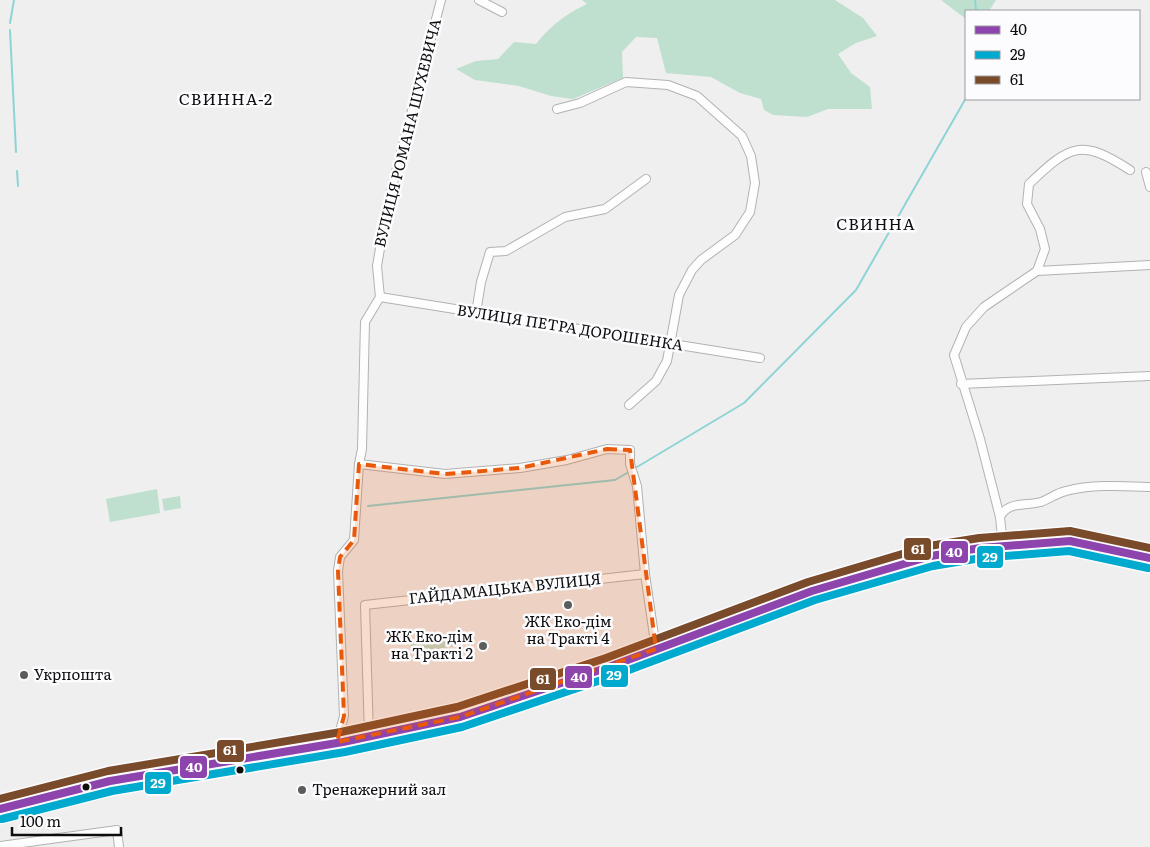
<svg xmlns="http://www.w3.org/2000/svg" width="1150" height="847" font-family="Literata,serif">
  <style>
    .green { fill: #bfdfcf }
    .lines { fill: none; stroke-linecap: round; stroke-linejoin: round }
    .stream { stroke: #8fd4d4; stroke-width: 2 }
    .minor-casing { stroke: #b2b2b3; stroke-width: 10 }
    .primary-casing { stroke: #b2b2b3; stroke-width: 15 }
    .minor { stroke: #fdfdfd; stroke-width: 8 }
    .primary { stroke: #fdfdfd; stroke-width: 12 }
    .bus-1-casing { stroke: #fcfcff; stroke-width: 11 }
    .bus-2-casing { stroke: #fcfcff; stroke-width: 11 }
    .bus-3-casing { stroke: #fcfcff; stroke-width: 11 }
    .bus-1 { stroke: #8e44ad; stroke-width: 8 }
    .bus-2 { stroke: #00a9ce; stroke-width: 8 }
    .bus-3 { stroke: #7a4b2a; stroke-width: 8 }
    .marked { fill: #e8590c; fill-opacity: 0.2; stroke: #e8590c; stroke-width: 4; stroke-dasharray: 10 6; stroke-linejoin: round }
    .poi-dot { fill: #5c5c5d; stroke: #fcfcff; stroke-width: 2 }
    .bus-dot { fill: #0d0d0e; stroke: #fcfcff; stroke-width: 2 }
    .labels { text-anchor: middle; stroke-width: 5; stroke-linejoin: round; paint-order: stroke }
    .street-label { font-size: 15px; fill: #0d0d0e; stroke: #fcfcff }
    .poi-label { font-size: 15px; fill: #0d0d0e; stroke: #fcfcff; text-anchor: start }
    .neighbourhood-label { font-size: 16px; letter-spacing: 1px; fill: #0d0d0e; stroke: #fcfcff }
    .line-badge { stroke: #fcfcff; stroke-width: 2 }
    .badge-label { font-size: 14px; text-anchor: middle; font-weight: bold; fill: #fff }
  </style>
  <rect width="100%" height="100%" fill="#efeff0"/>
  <!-- green -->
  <g class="green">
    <path d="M582 0H835L863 18 877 36 856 43 838 54 851 73 870 87 872 109H828L807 117 773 115 764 110 761 99 740 93 711 77 666 73 657 38 636 37 622 52 623 78 573 99 551 96 519 86 475 80 456 69 476 61 498 59 514 42 536 44C551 25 566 14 587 4Z"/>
    <polygon points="941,0 996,0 989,11 966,11 966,19"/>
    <polygon points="157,489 160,513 110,522 106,499"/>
    <polygon points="180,496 181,508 164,511 162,499"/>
    <polygon points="452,634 454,646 413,654 410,643"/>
  </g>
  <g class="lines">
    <!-- stream -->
    <g class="stream">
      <polyline points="975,0 976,11"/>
      <polyline points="10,23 14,0"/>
      <polyline points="10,30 16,152"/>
      <polyline points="17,171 18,186"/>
      <polyline points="637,467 744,403 856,290 966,98"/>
      <polyline points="368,506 615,480 627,473"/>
    </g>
    <!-- minor casing -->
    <g class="minor-casing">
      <g id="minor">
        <polyline points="479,0 502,12"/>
        <polyline points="557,109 580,103 626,82 668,85 697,96 742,136 751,156 755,183 750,212 735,235 701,260 692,270 679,295 667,361 656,381 629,405"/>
        <polyline points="1146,172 1150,187"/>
        <polyline points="1037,271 1150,265"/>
        <polyline points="380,297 760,358"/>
        <polyline points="476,313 481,282 490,252 506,251 565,217 605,209 646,179"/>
        <polyline points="961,384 1150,376"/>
        <polyline points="359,464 445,474 520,468 567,460 607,449 630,450 630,464 637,486 645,574 656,649"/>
        <path d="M1000 517C1008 501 1026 506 1041 502 1049 499 1057 493 1066 491 1093 484 1122 486 1150 487"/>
        <path d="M1003 546 1000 517 980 439 954 355 966 327 984 307 1037 271 1045 249 1040 229 1027 204 1029 184C1070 145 1081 138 1130 170"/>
        <polyline points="369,736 365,605 645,574"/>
        <polyline points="337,742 344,716 338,571 340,557 354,540 359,464 362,449 365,322 380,297 377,266 388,202 441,0"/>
        <polyline points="0,846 117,830 119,847"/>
      </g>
    </g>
    <!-- primary casing -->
    <g class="primary-casing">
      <polyline id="primary" points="0,809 110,781 343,742 460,717 609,667 812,591 931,556 980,548 1070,541 1150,558"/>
    </g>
    <!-- minor -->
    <use href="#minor" class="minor"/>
    <!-- primary -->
    <use href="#primary" class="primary"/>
    <!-- bus-1 casing -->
    <g class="bus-1-casing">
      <polyline id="bus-1" points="0,809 110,781 343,742 460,717 609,667 812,591 931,556 980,548 1070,541 1150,558"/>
    </g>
    <!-- bus-2 casing -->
    <g class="bus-2-casing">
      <polyline id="bus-2" points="2,819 112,791 345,752 462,727 613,676 815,600 933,566 981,558 1069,551 1148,568"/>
    </g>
    <!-- bus-3 casing -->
    <g class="bus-3-casing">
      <polyline id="bus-3" points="0,799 108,771 341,732 457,707 606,658 808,582 929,546 979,538 1070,531 1150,548"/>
    </g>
    <!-- bus-1 -->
    <use href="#bus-1" class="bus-1"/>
    <!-- bus-2 -->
    <use href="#bus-2" class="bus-2"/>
    <!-- bus-3 -->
    <use href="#bus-3" class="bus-3"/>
  </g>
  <!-- marked area -->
  <path class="marked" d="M607 449 630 450 656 649 460 717 337 742 344 716 338 571 340 557 354 540 359 464 445 474 520 468Z"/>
  <!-- markers -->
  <g class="poi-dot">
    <circle cx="568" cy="605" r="5"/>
    <circle cx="483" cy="646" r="5"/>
    <circle cx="24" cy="675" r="5"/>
    <circle cx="302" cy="790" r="5"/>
  </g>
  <g class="bus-dot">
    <circle cx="240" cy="770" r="4.5"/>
    <circle cx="86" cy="787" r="4.5"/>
  </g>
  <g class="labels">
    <!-- street labels -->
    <g class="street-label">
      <text transform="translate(408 133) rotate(-76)" y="5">ВУЛИЦЯ РОМАНА ШУХЕВИЧА</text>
      <text transform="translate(570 328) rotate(9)" y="5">ВУЛИЦЯ ПЕТРА ДОРОШЕНКА</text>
      <text transform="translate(505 589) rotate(-6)" y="5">ГАЙДАМАЦЬКА ВУЛИЦЯ</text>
    </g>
    <!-- poi labels -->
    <g class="poi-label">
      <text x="568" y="627" text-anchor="middle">ЖК Еко-дім<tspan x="568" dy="17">на Тракті 4</tspan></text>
      <text x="473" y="642" text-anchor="end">ЖК Еко-дім<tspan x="473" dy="17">на Тракті 2</tspan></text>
      <text x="34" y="680">Укрпошта</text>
      <text x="312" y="795">Тренажерний зал</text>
    </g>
    <!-- neighbourhood labels -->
    <g class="neighbourhood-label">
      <text x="226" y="105">СВИННА-2</text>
      <text x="876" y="230">СВИННА</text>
    </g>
  </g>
  <g class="line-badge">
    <rect x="903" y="537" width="29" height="24" rx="5" fill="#7a4b2a"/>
    <rect x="940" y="540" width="29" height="24" rx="5" fill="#8e44ad"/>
    <rect x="976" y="545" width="28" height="24" rx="5" fill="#00a9ce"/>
    <rect x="600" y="664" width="29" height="24" rx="5" fill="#00a9ce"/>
    <rect x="564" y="665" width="29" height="24" rx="5" fill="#8e44ad"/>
    <rect x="529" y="667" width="28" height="24" rx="5" fill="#7a4b2a"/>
    <rect x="216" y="739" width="29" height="24" rx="5" fill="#7a4b2a"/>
    <rect x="179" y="755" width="29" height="24" rx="5" fill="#8e44ad"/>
    <rect x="144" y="771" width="28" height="24" rx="5" fill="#00a9ce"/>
  </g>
  <g class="badge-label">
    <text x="918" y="554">61</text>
    <text x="954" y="557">40</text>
    <text x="990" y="562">29</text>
    <text x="614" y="680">29</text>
    <text x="579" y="682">40</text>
    <text x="543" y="684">61</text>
    <text x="230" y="755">61</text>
    <text x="194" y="772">40</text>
    <text x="158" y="788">29</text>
  </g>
  <!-- legend -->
  <rect x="965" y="10" width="175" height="90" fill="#fcfcff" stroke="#9c9c9f"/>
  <rect x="975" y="26" width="25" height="8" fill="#8e44ad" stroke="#9c9c9f"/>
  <text x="1010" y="35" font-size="15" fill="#0d0d0e">40</text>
  <rect x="975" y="51" width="25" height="8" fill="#00a9ce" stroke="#9c9c9f"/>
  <text x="1010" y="60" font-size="15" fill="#0d0d0e">29</text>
  <rect x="975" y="76" width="25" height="8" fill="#7a4b2a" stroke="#9c9c9f"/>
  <text x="1010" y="85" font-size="15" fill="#0d0d0e">61</text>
  <!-- scale -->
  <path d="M12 827v8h109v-8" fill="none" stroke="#0d0d0e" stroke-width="2.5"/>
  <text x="20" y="827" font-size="15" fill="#0d0d0e" stroke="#fcfcff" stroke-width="4" paint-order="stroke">100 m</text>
</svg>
